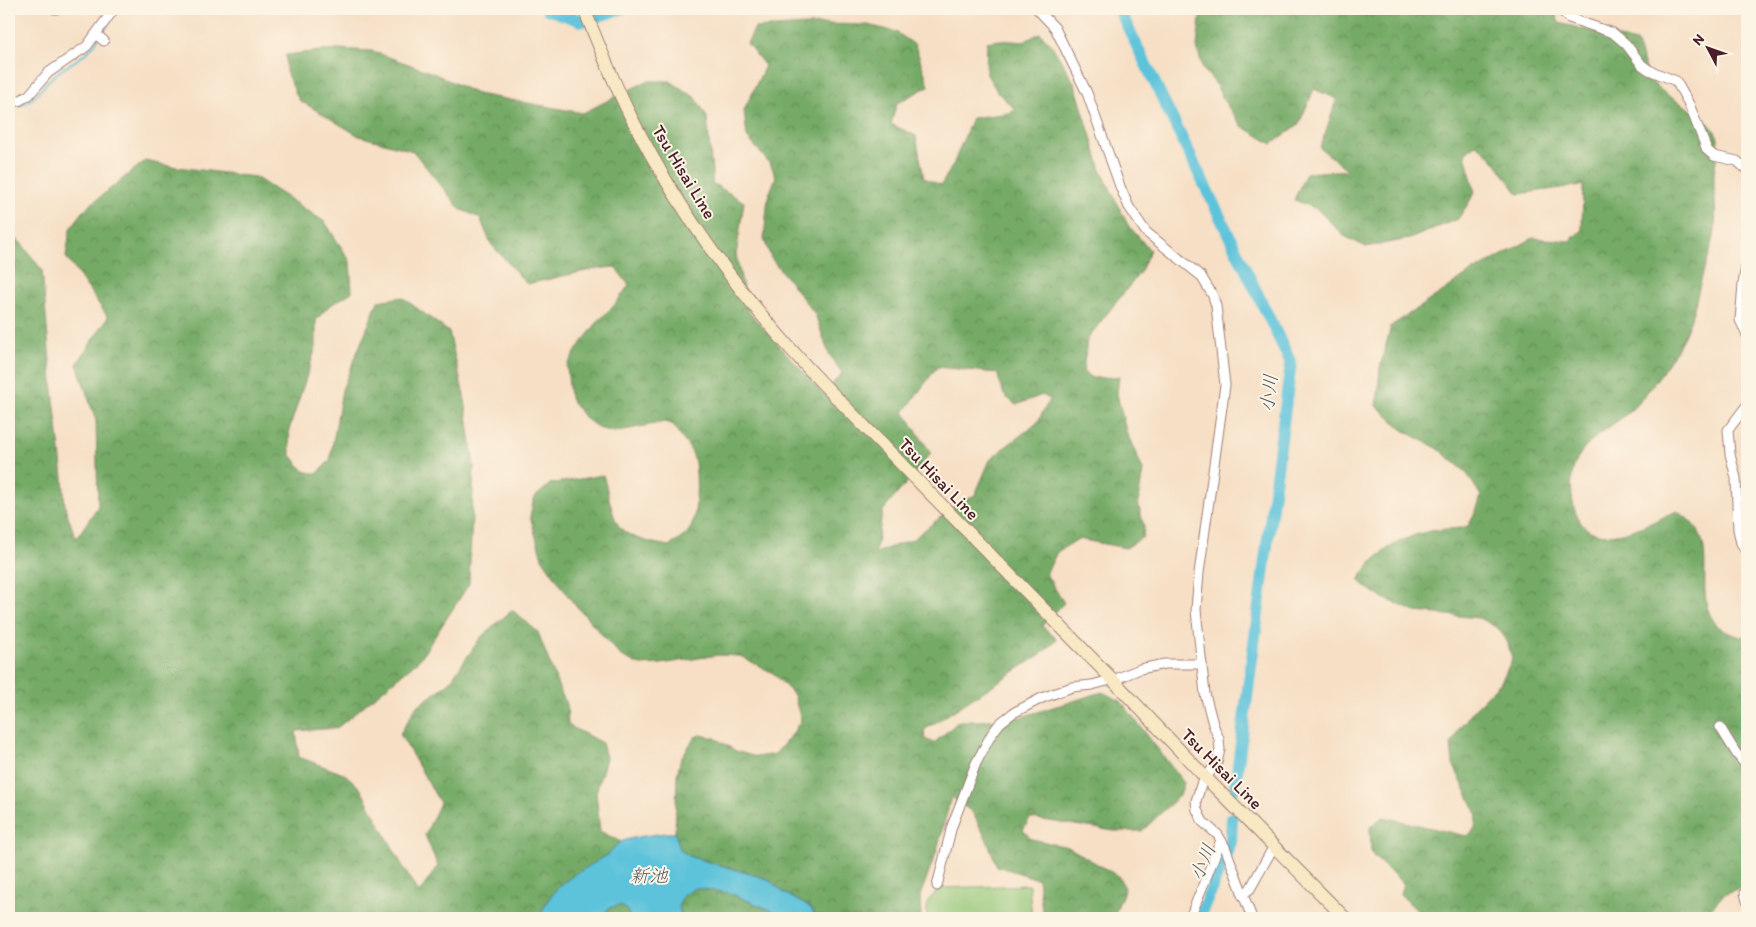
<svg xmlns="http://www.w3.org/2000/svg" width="1756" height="927" font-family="Itim,'Klee One',sans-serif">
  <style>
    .grass { fill: #92c475; stroke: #6e7250 }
    .forest { fill: url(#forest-crowns); stroke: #606448; fill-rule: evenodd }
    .water { fill: #5dc3da; stroke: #547182 }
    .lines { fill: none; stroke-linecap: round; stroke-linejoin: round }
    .stream { stroke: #5dc3da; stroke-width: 2 }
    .river { stroke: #5dc3da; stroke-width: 12 }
    .minor-casing { stroke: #a07f78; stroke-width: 11 }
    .secondary-casing { stroke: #a07f78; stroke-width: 14 }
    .minor { stroke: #fff; stroke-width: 9 }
    .secondary { stroke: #f8e8c3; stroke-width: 12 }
    .labels { text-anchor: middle; stroke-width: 4; stroke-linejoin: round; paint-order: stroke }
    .street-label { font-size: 18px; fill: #4a1f2b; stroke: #fcf5e5 }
    .water-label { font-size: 19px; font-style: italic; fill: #515868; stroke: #fcf5e5 }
  </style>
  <defs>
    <pattern id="forest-crowns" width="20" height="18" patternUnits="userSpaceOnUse" patternTransform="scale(1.25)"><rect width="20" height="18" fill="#75aa66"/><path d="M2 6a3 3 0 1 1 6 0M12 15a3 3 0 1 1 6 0" fill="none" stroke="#628a54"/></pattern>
  </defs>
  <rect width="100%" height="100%" fill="#fcf5e5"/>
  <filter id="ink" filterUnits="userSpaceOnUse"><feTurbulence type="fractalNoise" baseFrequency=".02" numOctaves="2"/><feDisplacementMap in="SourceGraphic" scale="10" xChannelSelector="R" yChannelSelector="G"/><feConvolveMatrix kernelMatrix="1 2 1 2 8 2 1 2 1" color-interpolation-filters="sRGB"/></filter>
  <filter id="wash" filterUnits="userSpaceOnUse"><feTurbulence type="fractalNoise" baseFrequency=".0096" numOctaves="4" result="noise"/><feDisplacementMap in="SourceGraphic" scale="20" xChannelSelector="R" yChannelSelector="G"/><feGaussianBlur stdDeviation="1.12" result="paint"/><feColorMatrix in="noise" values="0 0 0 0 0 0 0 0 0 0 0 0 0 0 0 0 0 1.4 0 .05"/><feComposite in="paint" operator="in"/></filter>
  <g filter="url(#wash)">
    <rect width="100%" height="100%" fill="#f6dfc5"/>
    <!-- grass -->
    <polygon class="grass" points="1029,885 1032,918 927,918 927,902 940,888"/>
    <!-- forest -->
    <g class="forest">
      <path d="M1201 9H1554L1559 23 1636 42C1640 51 1649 81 1656 86 1671 101 1714 117 1718 139 1720 149 1715 162 1714 173 1713 191 1717 211 1715 229 1714 244 1707 259 1703 273 1698 290 1695 308 1689 324 1680 349 1656 382 1638 403 1619 425 1585 436 1574 466 1570 479 1571 499 1575 511 1591 558 1648 523 1677 511 1684 516 1692 521 1697 529 1716 558 1690 607 1723 630 1728 633 1735 635 1741 637L1747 635V885L1724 894 1703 918H1425L1400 894 1403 883 1374 857 1371 850 1370 827 1383 817 1462 835 1468 836 1475 828 1477 814 1453 764 1451 745 1459 729 1475 708 1501 682 1512 660 1508 643 1499 629 1479 618 1416 612 1383 598 1364 586 1359 580C1374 552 1406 534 1437 530 1448 528 1456 530 1468 526L1476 511 1481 496 1466 472 1437 448 1403 430 1377 406 1380 368 1391 326 1470 273 1533 238 1570 241 1582 229 1583 185 1518 194 1492 158 1476 144 1465 154 1475 193 1458 219 1409 239 1366 247 1344 236 1317 209 1294 200 1306 173 1348 170 1320 148 1337 99 1314 89 1299 124 1272 144 1242 126 1226 104 1215 83 1203 69 1197 47Z"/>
      <path d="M826 24 868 25 896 32 915 45 929 86 897 103 891 124 916 136 924 178 941 185 953 165 972 118 1009 113 1016 110 998 93 986 73 987 42 1000 40 1023 42 1040 33 1051 44 1075 84 1101 170 1128 225 1150 250 1141 271 1087 339 1083 372 1092 378 1119 377 1117 394 1126 431 1143 470 1138 503 1144 527 1143 537 1126 548 1078 539 1057 552 1046 574 1064 603 1042 626 1057 639 1044 652 924 730 925 739 934 743 959 721H977L1021 717 1102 692 1121 701 1184 783 1180 795 1142 831H1114L1030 818 1023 830 1031 839 1068 847 1118 876 1125 888 1113 918H1043L1038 879 997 866 987 840 972 812 951 797 937 850 920 896 921 918H816L811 908 784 893 768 879 688 856 680 849 675 833 677 775 681 758 695 737 701 735 715 738 736 751 756 757 775 754 791 736 801 720 794 695 773 673 740 656 718 655 661 664 640 665 621 656 571 600 542 558 530 516 534 498 550 484 603 475C607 488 611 511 617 523 625 539 654 543 669 546 679 540 690 534 693 522 697 508 698 468 693 455 689 445 679 437 674 425L665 422 614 432 598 428 584 417 570 398 567 366 579 346 600 319 613 307 629 285 615 267 595 269 527 284 491 244 480 218 460 209 413 151 359 136 299 100 286 72V55L338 49 372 51 433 73 477 94 583 113 647 81H670L696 98 707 117 712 172V183L744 202 736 255 748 311 823 394 842 373 829 354 815 314 771 258 764 239 768 197 776 177 771 165 747 137 744 110 765 66 747 43 755 28ZM937 367 997 373 1004 395 1016 405 1042 395 1050 399 1037 423 1000 451 990 460 975 495 956 505 913 539 875 553 883 511 931 453 904 412Z"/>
      <path d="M145 161 170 166 255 177 325 222 350 261 352 292 329 306 316 320V347L289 430 290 454 304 471 317 474 330 460 342 390 378 301 402 297 449 332 465 400 474 466 469 584 420 659 337 728 296 731 299 757 346 775 360 788 407 874 419 893 438 866 425 835 440 803 400 734 416 707 449 683 481 637 512 610 538 632 560 691 567 704 568 725 602 743 606 758 596 792 600 831 621 842C616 846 612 852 607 855 578 875 551 881 540 918H9V233L22 244 42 270 51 373 63 477 65 507 76 539 98 506 96 421 77 364 108 317 66 257 70 229 86 208Z"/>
      <polygon points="695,888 729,893 790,918 682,918 678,907 683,895"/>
      <polygon points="620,904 627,910 630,918 601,918 609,908"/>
    </g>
    <!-- water -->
    <path class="water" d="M666 833H675L680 849 688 856 768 879 784 893 811 908 816 918H790L729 893 695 888 683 895 678 907 682 918H630L627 910 620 905 609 908 601 918H540C551 883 577 874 606 856 612 852 616 843 623 841 637 836 651 835 666 833Z"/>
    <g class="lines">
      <!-- stream -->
      <g class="stream">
        <polyline points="101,35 118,9"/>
        <path d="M21 105C37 100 43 83 56 74 71 62 88 56 98 39"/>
        <polyline points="9,107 16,105"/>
      </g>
      <!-- river -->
      <g class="river">
        <polyline points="547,9 582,21 621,9"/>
        <polyline points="1119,9 1291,363 1235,788"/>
        <polyline points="1199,918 1231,842 1232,818"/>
      </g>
    </g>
  </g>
  <g filter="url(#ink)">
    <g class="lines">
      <!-- minor casing -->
      <g class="minor-casing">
        <g id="minor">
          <polyline points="55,9 56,9"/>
          <polyline points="1037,9 1055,28 1087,93 1121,189 1129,207 1146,232 1201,276 1213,296 1216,306 1225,385 1199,573 1196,610 1205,694 1213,724 1219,739 1220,750 1217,762 1201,785 1196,801 1197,810 1203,822 1218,835 1225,847 1252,918"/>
          <polyline points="1560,9 1569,18 1613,33 1626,44 1642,65 1649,70 1676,81 1689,104 1707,150 1714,156 1737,161 1747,170"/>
          <polyline points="96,34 104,41"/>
          <polyline points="9,102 19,101 29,95 48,73 87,46 114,9"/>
          <polyline points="1747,261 1743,284 1740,320 1747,335"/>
          <polyline points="1747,405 1728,430 1730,454 1736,478 1738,529 1741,543 1747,553"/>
          <polyline points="1720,727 1736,753 1747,767"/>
          <polyline points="937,886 952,826 976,763 991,735 1000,723 1013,713 1042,698 1072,687 1092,685 1118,678 1140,669 1165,664 1202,664"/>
          <polyline points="1747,888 1745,893 1747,901"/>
          <polyline points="1242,895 1250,889 1274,846"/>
          <polyline points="1190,918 1221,840"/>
        </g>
      </g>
      <!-- secondary casing -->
      <g class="secondary-casing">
        <path id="secondary" d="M584 9C599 45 613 82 631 117 681 216 748 306 824 385L1112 679 1205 777 1345 918"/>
      </g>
      <!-- minor -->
      <use href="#minor" class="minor"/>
      <!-- secondary -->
      <use href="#secondary" class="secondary"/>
    </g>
  </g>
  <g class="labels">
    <!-- street labels -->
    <g class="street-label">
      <text transform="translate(684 172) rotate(59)" y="6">Tsu Hisai Line</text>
      <text transform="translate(939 479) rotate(46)" y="6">Tsu Hisai Line</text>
      <text transform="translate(1222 769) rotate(45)" y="6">Tsu Hisai Line</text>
    </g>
    <!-- water labels -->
    <g class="water-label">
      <text transform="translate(1268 393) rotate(-83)" y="7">小川</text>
      <text transform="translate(1202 862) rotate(-67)" y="7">小川</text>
      <text x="649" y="882">新池</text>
    </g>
  </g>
  <!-- margin -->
  <rect width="1756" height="927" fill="none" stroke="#fcf5e5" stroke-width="30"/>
  <!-- north arrow -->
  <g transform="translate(1708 48) rotate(311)" stroke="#fcf5e5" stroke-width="4" paint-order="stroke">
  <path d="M0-4L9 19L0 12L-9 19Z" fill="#4a1f2b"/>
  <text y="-8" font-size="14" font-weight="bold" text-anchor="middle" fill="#4a1f2b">N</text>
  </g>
</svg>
